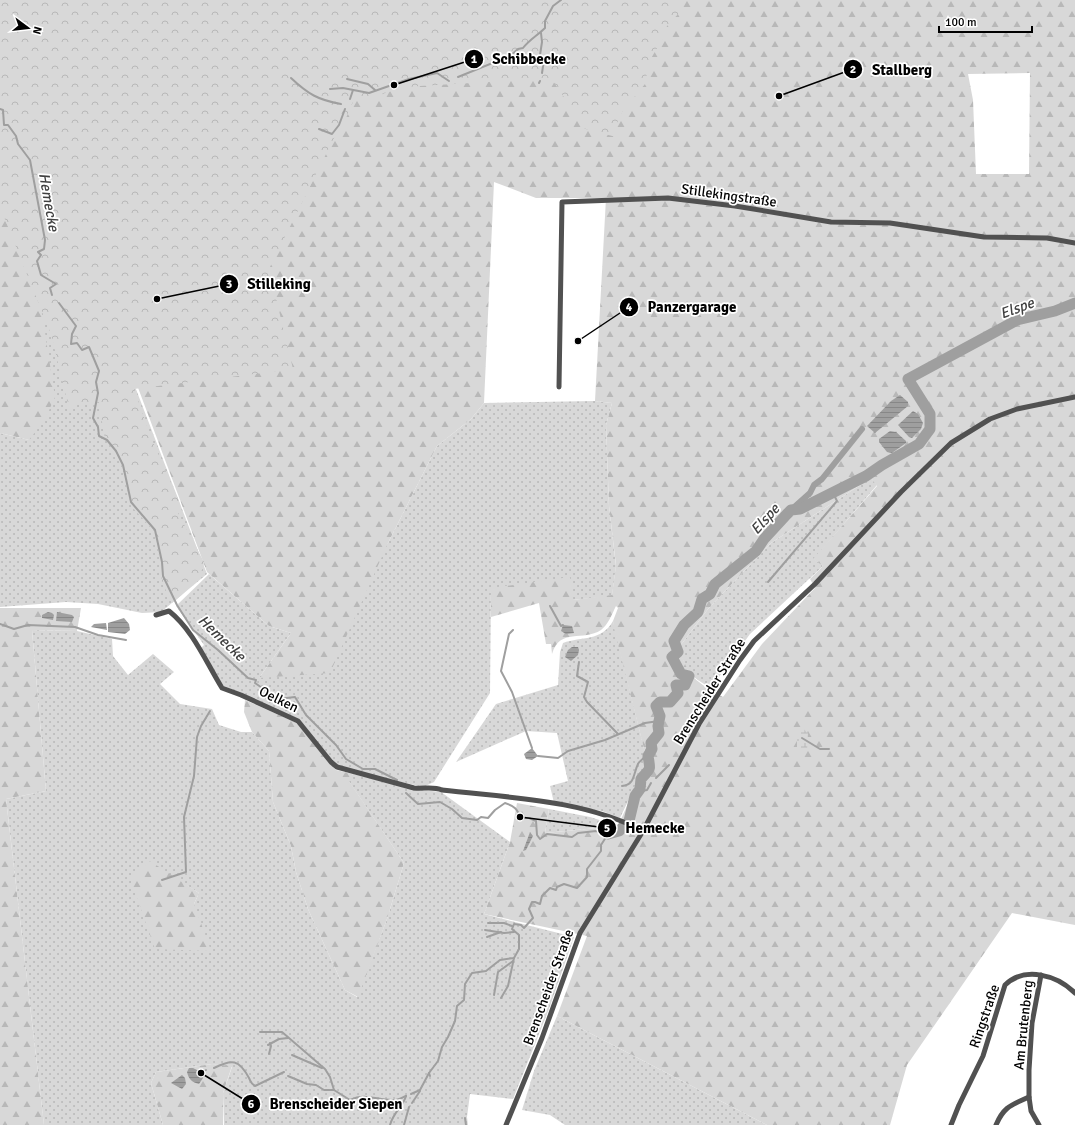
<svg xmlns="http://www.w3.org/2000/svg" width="1075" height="1125" font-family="Signika,sans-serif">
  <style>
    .grass { fill: url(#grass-dots); fill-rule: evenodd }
    .forest { fill: url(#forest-firs); fill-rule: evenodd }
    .wetland { fill: url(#wetland-marsh) }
    .park { fill: url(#park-crowns) }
    .water { fill: url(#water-rules) }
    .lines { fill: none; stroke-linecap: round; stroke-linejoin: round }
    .stream { stroke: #9f9f9f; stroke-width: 2 }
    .canal { stroke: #9f9f9f; stroke-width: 6 }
    .river { stroke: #9f9f9f; stroke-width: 11 }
    .street { stroke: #515151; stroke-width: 5 }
    .labels { text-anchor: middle; stroke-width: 3.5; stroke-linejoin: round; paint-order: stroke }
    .street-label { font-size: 14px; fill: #000; stroke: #fff }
    .water-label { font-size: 15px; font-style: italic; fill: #404040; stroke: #fff }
    .leader { fill: none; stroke: #000; stroke-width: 1.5 }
    .callout-dot { fill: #000; stroke: #fff; stroke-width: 1.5 }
    .mark-label { font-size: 12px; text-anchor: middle; font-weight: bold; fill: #fff }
    .callout-label { font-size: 15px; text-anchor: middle; font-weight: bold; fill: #000; stroke: #fff; stroke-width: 3.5; stroke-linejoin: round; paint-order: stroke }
  </style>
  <defs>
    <pattern id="grass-dots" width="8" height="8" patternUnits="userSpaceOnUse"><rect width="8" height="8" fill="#d8d8d8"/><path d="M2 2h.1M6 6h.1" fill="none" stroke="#b8b8b8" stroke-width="1.8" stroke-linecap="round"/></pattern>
    <pattern id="forest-firs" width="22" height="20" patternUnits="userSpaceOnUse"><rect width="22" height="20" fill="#d8d8d8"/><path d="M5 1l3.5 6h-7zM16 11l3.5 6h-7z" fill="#b8b8b8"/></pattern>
    <pattern id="wetland-marsh" width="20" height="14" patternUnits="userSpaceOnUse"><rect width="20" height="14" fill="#d8d8d8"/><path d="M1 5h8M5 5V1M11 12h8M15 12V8" fill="none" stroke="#b8b8b8"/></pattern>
    <pattern id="park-crowns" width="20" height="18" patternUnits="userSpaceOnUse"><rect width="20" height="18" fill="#d8d8d8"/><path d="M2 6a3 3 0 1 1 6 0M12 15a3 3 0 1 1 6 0" fill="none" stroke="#b8b8b8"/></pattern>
    <pattern id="water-rules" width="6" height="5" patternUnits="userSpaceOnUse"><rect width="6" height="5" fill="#9f9f9f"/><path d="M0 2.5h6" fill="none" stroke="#878787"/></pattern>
  </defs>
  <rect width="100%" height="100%" fill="#fff"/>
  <!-- grass -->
  <g class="grass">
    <polygon points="0,0 134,384 207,574 161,612 142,613 98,604 66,602 0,607 0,433 29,440 34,263"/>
    <polygon points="595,401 612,403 606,425 609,506 616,566 612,596 573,600 491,588 490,693 434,782 423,787 342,768 332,761 299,719 222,685 201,648 204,645 176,606 209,574 269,626 291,633 259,678 388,543 437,446 471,419 484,403"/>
    <path d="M871 478 877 485 814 559 823 566 750 634 711 688C690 676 684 671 680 646L708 609 771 543Z"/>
    <path d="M613 621 647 761 620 818 602 811 554 803 550 786 568 781 557 733 526 731 456 762 496 704 558 685 560 652 563 643C582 636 601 642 613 621Z"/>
    <path d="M32 630 77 631 112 639 113 656 128 675 153 654 174 672 160 684 180 704 212 709 219 725 241 732H252L269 751 273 802 291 846 296 872 308 909 345 990 357 997 387 919 404 863 348 780 353 774 413 789 441 792 510 842 484 914 574 937 549 1009 513 1099 470 1094 467 1117 468 1125H224L223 1093 232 1067 212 1064 156 1072 151 1083 163 1125H44L6 799 46 791ZM186 885 199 893 194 904Z"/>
    <polygon points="549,809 590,817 618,826 545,833"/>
    <polygon points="557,1016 767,1125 565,1125 550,1115 522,1110 534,1071"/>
  </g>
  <!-- forest -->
  <g class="forest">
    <path d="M545 0H1075V925L1012 913 907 1065 890 1125H767L557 1016 587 936 484 914 510 842 517 803 549 809 545 833 618 826 647 761 614 628 613 621 618 608 616 606C612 614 608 625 601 630 583 642 560 627 552 654L551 644H546L539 603 491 617V588L570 577 573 600 612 595 616 565 609 506 606 425 612 403 595 401 606 198H536L494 182 484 403 471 419 437 446 388 543 330 673 259 678 291 633 269 626 207 572 137 385 175 141ZM1030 73 1029 174H976L973 100 968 74ZM871 478 877 486 813 559 823 566 810 579 815 588 762 644 723 697C698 683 685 676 680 646L708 609 771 543Z"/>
    <polygon points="0,171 34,263 55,397 45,419 29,440 0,433"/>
    <polygon points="0,608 81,608 77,631 32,630 46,791 6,799 44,1125 0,1125"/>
    <polygon points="245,700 297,723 336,770 353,774 349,781 404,863 387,919 358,997 345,990 308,909 296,872 291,846 273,802 269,751 252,732 244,712"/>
    <polygon points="150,861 199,893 194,904 211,951 155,949 130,878"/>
    <polygon points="212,1064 232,1066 223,1093 223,1125 163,1125 151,1083 156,1072"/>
  </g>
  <!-- wetland -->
  <polygon class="wetland" points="801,727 808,733 807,750 797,748 797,736"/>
  <!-- park -->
  <path class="park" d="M0 0H679L680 12 667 26 664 36 649 62 645 84 622 112 617 123 616 137 582 128 576 115 553 81H505L420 86 400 88 368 99 356 95 343 125 336 134 269 269 293 369 134 389 152 440 179 501 182 511H177L204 562C204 575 182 596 172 603L162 582 156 533 131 506 122 466 104 435 99 402 74 405 70 412 51 334 0 207Z"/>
  <!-- water -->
  <g class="water">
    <polygon points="900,395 908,402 908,406 875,433 867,426 891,401"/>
    <polygon points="913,411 918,414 923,423 921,429 912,438 909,437 898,425"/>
    <polygon points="890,431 896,432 906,441 906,443 892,453 887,452 879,442 879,439"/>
    <polygon points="48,612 52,613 54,615 53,620 42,618 42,615"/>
    <polygon points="57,612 72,615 74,617 72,622 56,621"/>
    <polygon points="124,618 129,624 130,630 125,634 108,632 108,623"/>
    <polygon points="106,623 107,630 91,627 94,624"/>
    <polygon points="563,625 572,626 574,633 566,634 561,631"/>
    <polygon points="572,647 578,647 579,650 578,655 571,661 565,657 568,650"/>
    <polygon points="532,748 538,756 532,760 526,759 524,754"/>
    <polygon points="530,832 533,836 526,850 523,851"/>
    <path d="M189 1068H193L199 1071 203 1078 199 1084C192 1082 189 1080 187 1072Z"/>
    <polygon points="182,1075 185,1078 186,1084 182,1089 171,1083"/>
  </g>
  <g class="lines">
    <!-- stream -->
    <g class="stream">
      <polyline points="541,33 542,42 540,55 544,60 542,73"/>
      <path d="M458 77 510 56 518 49 523 48C529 40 538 35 545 28V21L553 6 561 0"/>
      <path d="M291 78C308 94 318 100 341 104"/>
      <polyline points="347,79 368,84 375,90"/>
      <polyline points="539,83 540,81"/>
      <polyline points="330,89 343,88 369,93 409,79 437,73 449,81"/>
      <polyline points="350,99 353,90"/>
      <polyline points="0,109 3,110 4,125 8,125 16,136 18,144 30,160 45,240 44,249 38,252 41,255 37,261 41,275 56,284 50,288 52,295"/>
      <polyline points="319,129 332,134 339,125 345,109"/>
      <polyline points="59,303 76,326 72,334 71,344 77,343 82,350 89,347 99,371 96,382 98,393 93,418 98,427 99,436 107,440 116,451 123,465 131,502 155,530 162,562 163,576 177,605 193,630 218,650 248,678 256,680 255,683 278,699 295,697 306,715 336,745 346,759 363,769 375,769 397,780"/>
      <polyline points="768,582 837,501 833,493"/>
      <polyline points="550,606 561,626 563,625"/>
      <polyline points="0,624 14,629 28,625 75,627 98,635 126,640"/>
      <polyline points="513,630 509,634 501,671 512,692 532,748"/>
      <polyline points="579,662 577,676 588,682 584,697 587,702 618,734"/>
      <polyline points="802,738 820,749 829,749"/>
      <polyline points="538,756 558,758 568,751 605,740 645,723 659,721"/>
      <polyline points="656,778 669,765"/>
      <path d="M622 786C635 785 633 774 638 764 639 761 643 760 644 757 647 751 646 747 651 743"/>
      <polyline points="640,789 642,791 647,790 651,783"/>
      <path d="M406 793 418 804 440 802 452 809 462 818 477 820 481 817 488 818 495 810 505 803C514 806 518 809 520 818H529L536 821 537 835 540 839 547 834 572 837 578 833 596 831 608 834 601 845V851L587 869V877L577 888 564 884 557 887 556 890 550 888 542 896 540 904 535 902H532L529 909 533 918 524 928 521 925 514 924 512 929 519 935V949L514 958 500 960 486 971 472 973 465 984 464 1000 457 1006 455 1021 448 1037 442 1047 438 1061 429 1073 430 1076"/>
      <polyline points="162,880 186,872 184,817 194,776 197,737 201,726 210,711"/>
      <polyline points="488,923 504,923 512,926"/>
      <polyline points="485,930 504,933 514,932"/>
      <polyline points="487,937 501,932"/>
      <polyline points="494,995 498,972 513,961"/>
      <polyline points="501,998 508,986 514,958"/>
      <polyline points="260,1032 282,1032 325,1069 330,1077 334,1090"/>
      <polyline points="268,1045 279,1039 288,1038"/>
      <polyline points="269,1054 271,1046 270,1043"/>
      <polyline points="292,1055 322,1068"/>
      <path d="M214 1068C232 1059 239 1059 249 1078 251 1082 251 1084 255 1086L284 1072"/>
      <polyline points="201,1073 206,1070"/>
      <path d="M288 1076 307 1084 316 1085 324 1090H334L350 1100C366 1092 378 1101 394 1100 398 1100 403 1097 406 1096"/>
      <polyline points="411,1094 420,1090 429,1073"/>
      <polyline points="412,1103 420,1091"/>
      <polyline points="465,1118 466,1125"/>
      <path d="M390 1125C394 1111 403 1107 406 1096"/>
      <polyline points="404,1125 409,1107"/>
    </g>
    <!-- canal -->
    <polyline class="canal" points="791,510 810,493 814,485 822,479 862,429"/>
    <!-- river -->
    <path class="river" d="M608 834 619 831 629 821 635 796 640 789 641 779C650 768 651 772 648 756L652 749 651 743 659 733 658 726 660 716 656 706 660 702H670L678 693 676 685H685L689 676 681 674 672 657 678 652 674 641 684 625 698 612 702 599 710 594 715 584 756 551 764 539 787 514 791 510 800 509 866 476 882 465 919 444 930 429V414L908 379 1017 320 1055 311 1075 303"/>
    <!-- street -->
    <g class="street">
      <polyline points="559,387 562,202 668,198 735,206 831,222 890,223 984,237 1047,238 1075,243"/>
      <path d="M156 615 169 611C193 630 206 662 222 688L241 695 298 721 331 762 337 767 414 788C424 789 433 786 442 790 509 798 582 799 643 831"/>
      <polyline points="506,1125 542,1038 580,933 643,831 699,724 740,660 754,641 815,584 901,492 951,443 990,419 1017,409 1075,397"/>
      <path d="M951 1125 959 1105 983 1056 1005 985C1025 966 1057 975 1075 993"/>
      <path d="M996 1125C1004 1106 1012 1105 1029 1097"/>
      <polyline points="1039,1125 1031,1111 1029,1097 1029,1070 1032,1023 1041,975"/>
    </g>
  </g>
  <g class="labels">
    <!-- street labels -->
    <g class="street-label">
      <text transform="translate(729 195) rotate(8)" y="5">Stillekingstraße</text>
      <text transform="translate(709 691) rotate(-58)" y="5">Brenscheider Straße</text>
      <text transform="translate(279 699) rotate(26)" y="5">Oelken</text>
      <text transform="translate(548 987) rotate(-70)" y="5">Brenscheider Straße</text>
      <text transform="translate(984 1016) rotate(-71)" y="5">Ringstraße</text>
      <text transform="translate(1023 1025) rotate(-84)" y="5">Am Brutenberg</text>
    </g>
    <!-- water labels -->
    <g class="water-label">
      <text transform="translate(49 202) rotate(80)" y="5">Hemecke</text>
      <text transform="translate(1017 308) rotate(-20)" y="5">Elspe</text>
      <text transform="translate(765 519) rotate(-48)" y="5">Elspe</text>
      <text transform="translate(222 638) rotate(44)" y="5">Hemecke</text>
    </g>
  </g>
  <!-- callouts -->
  <path class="leader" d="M394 85L474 59M779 96L853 69M157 299L229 284M578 341L629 307M520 817L607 828M201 1073L251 1104"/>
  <g class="callout-dot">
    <circle cx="394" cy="85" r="4"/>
    <circle cx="779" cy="96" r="4"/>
    <circle cx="157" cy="299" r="4"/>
    <circle cx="578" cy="341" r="4"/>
    <circle cx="520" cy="817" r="4"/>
    <circle cx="201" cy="1073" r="4"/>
    <circle cx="474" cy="59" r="10"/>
    <circle cx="853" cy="69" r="10"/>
    <circle cx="229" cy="284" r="10"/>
    <circle cx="629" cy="307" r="10"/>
    <circle cx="607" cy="828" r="10"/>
    <circle cx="251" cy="1104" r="10"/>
  </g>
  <g class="mark-label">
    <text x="474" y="63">1</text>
    <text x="853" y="73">2</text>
    <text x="229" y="288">3</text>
    <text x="629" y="311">4</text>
    <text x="607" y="832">5</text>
    <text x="251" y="1108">6</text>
  </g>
  <g class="callout-label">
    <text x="529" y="64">Schibbecke</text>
    <text x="902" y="75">Stallberg</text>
    <text x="279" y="289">Stilleking</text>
    <text x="692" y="312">Panzergarage</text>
    <text x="655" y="833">Hemecke</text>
    <text x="336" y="1109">Brenscheider Siepen</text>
  </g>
  <!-- north arrow -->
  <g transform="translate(28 28) rotate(105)" stroke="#ffffff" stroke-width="3" paint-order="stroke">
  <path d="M0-3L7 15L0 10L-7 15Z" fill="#000000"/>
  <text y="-6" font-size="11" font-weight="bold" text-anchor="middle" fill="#000000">N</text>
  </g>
  <!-- scale -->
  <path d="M939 26v6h93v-6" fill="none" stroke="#000000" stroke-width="2"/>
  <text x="945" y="26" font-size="12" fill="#000000" stroke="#ffffff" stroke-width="3" paint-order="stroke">100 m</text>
</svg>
